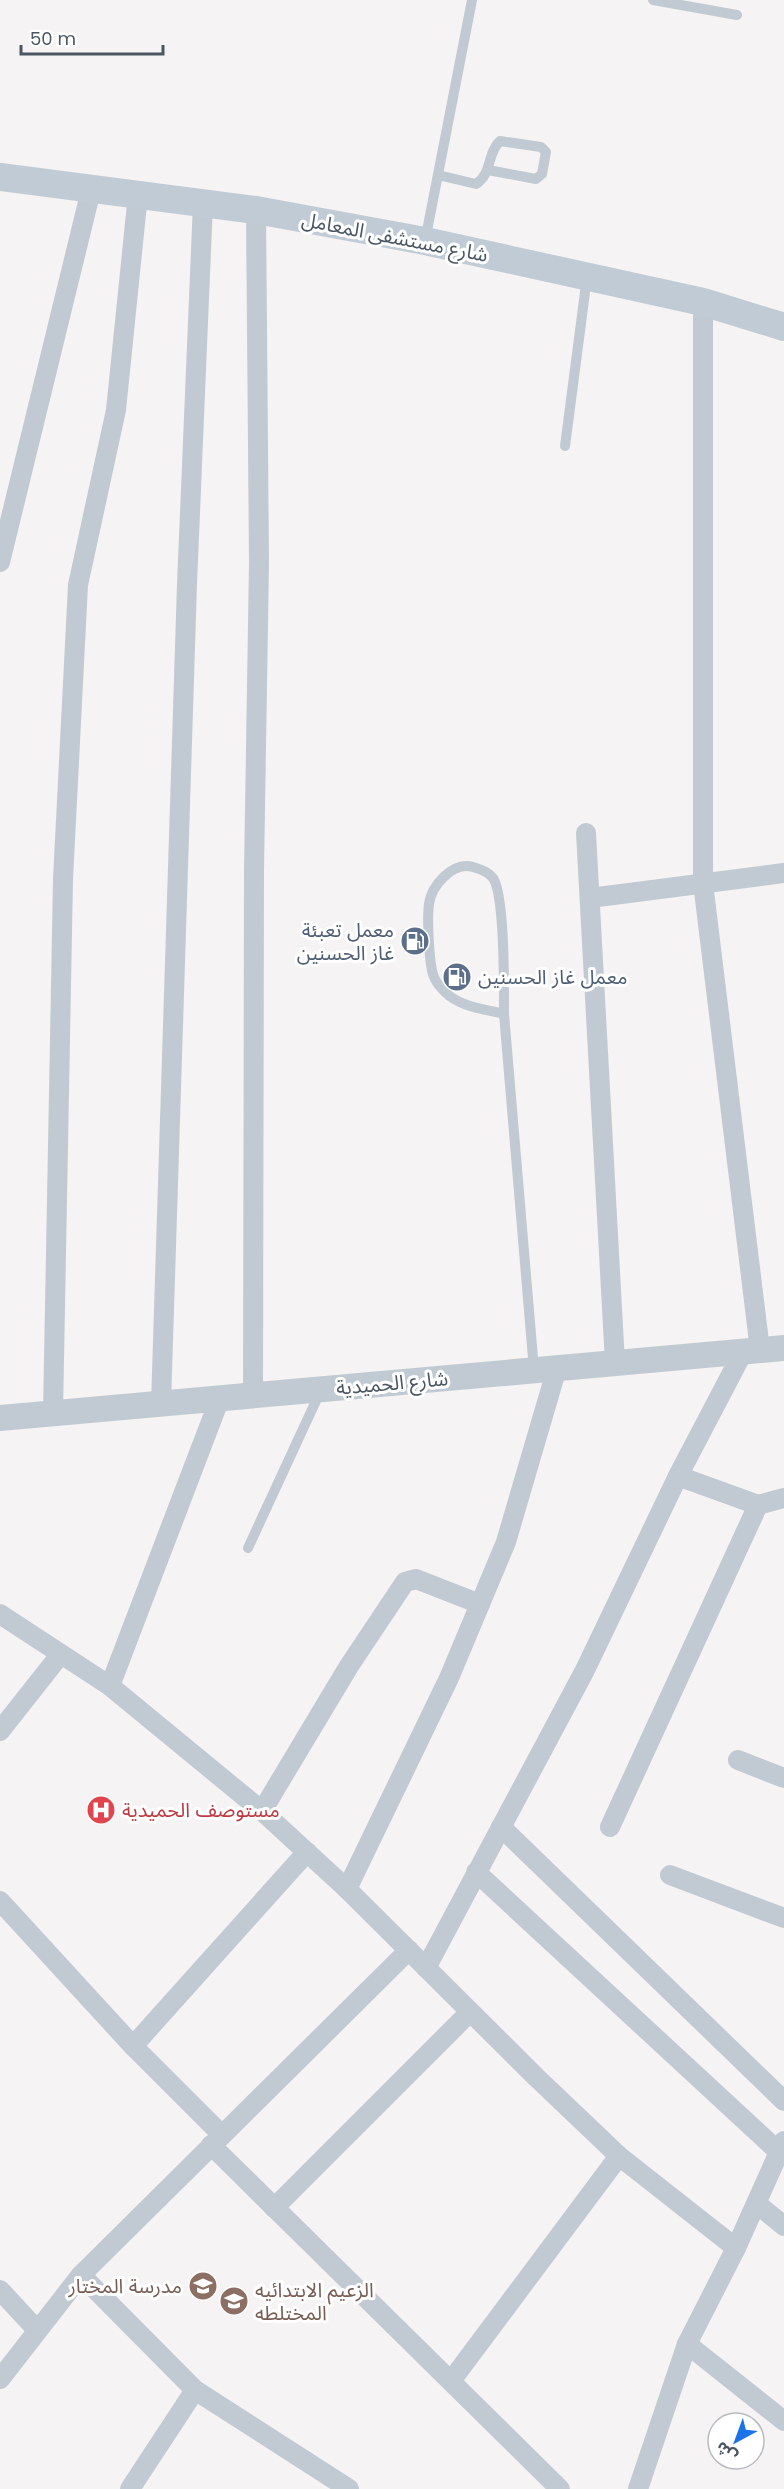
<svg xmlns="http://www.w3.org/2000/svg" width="784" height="2489" font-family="Poppins,'Noto Sans Arabic',sans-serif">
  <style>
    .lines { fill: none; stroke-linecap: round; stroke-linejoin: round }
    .service { stroke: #c1cad2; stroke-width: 10 }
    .minor { stroke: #c1cad2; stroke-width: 20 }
    .tertiary { stroke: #c1cad2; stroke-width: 26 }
    .secondary { stroke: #c1cbd6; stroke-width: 28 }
    .labels { text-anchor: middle; stroke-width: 6; stroke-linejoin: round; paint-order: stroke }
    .street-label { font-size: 20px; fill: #4a5661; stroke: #fff }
    .service-label { font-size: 20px; fill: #4e5e75; stroke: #fff; text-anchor: end }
    .health-label { font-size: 20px; fill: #be3a42; stroke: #fff; text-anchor: start }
    .education-label { font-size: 20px; fill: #785e54; stroke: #fff; text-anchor: end }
  </style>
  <rect width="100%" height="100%" fill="#f5f3f3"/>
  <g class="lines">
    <!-- service -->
    <g class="service">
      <polyline points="653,0 737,15"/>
      <path d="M438 175 476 184C492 174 487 153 500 141L541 147 546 152 542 174 536 179 488 170"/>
      <polyline points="425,241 472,0"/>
      <polyline points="565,446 587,277"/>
      <path d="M504 1014C484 1009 460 1007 445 992 441 988 436 982 434 977 429 966 427 918 429 904 431 886 453 861 473 867 480 869 489 872 493 878 505 896 504 988 504 1014L534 1370"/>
      <polyline points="248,1548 321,1390"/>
    </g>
    <!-- minor -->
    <g class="minor">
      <polyline points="703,302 703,883 760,1350"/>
      <polyline points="0,562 91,190"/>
      <polyline points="586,833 615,1363"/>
      <polyline points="590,898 784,873"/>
      <polyline points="253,1395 254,871 259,563 256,210"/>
      <polyline points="161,1404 187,584 203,203"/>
      <polyline points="53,1413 63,879 78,585 116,410 138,194"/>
      <polyline points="678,1476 758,1505"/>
      <polyline points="0,1614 110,1686 262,1811 347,1889 536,2077 619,2156 736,2248"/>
      <polyline points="110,1686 220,1398"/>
      <polyline points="0,1731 60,1655"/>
      <polyline points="738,1760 784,1778"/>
      <polyline points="262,1811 349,1666 405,1582 416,1579 480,1604"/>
      <polyline points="501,1827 784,2101"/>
      <polyline points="610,1827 758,1505 784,1498"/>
      <polyline points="476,1872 779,2152"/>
      <polyline points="670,1875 784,1918"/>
      <polyline points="347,1889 449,1678 506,1542 557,1368"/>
      <polyline points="0,1901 133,2046"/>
      <polyline points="426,1968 585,1670 678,1476 743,1352"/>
      <polyline points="221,2134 133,2046 307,1852"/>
      <polyline points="211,2145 560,2489"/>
      <polyline points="757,2204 784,2226"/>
      <polyline points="274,2208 470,2012"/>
      <polyline points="81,2275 195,2390 349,2489"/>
      <polyline points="0,2290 37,2330"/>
      <polyline points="687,2344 784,2421"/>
      <polyline points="0,2379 81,2275 409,1950"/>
      <polyline points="451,2381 619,2156"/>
      <polyline points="130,2489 195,2390"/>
      <polyline points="638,2489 687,2344 736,2248 784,2141"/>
    </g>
    <!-- tertiary -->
    <polyline class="tertiary" points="0,1418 784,1348"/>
    <!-- secondary -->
    <polyline class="secondary" points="0,177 256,210 425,241 703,302 784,327"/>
  </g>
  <!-- icons -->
  <defs>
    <g id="fuel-disc" transform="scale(1.5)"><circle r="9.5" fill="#5c6f8a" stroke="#fff"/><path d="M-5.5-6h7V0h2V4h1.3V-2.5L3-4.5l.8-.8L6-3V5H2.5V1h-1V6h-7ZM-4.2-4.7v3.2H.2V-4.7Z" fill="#fff"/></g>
    <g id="hospital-disc" transform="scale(1.5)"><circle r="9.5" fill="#e0444e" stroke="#fff"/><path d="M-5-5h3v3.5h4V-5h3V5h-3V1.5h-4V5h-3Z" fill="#fff"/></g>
    <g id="school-disc" transform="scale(1.5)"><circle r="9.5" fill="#8d6e63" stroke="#fff"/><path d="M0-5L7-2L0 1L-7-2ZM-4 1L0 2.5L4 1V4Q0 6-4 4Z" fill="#fff"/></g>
  </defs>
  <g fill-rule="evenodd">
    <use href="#fuel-disc" x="415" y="941"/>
    <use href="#fuel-disc" x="457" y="977"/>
    <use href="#hospital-disc" x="101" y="1810"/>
    <use href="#school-disc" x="203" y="2286"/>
    <use href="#school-disc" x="234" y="2301"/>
  </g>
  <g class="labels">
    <!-- street labels -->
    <g class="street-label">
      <text transform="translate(395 237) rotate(11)" y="7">شارع مستشفى المعامل</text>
      <text transform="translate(392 1383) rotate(-5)" y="7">شارع الحميدية</text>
    </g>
    <!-- service labels -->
    <g class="service-label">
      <text x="394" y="937">معمل تعبئة<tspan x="394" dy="23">غاز الحسنين</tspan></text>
      <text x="478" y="984" text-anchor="start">معمل غاز الحسنين</text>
    </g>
    <!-- health labels -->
    <g class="health-label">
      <text x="122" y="1817">مستوصف الحميدية</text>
    </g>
    <!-- education labels -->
    <g class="education-label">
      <text x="182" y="2293">مدرسة المختار</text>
      <text x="255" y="2297" text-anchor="start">الزعيم الابتدائيه<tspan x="255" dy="23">المختلطه</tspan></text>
    </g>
  </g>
  <!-- north arrow -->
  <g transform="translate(736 2441) rotate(221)"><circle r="28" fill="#ffffff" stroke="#b7bbc0" stroke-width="1.5"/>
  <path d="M0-4.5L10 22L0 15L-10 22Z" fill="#1a73e8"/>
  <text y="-9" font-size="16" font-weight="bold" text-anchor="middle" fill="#4a5661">ش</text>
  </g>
  <!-- scale -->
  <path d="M21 45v9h142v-9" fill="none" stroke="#4a5661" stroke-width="3"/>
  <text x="30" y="45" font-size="18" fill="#4a5661" stroke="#ffffff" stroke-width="4.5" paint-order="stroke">50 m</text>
</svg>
